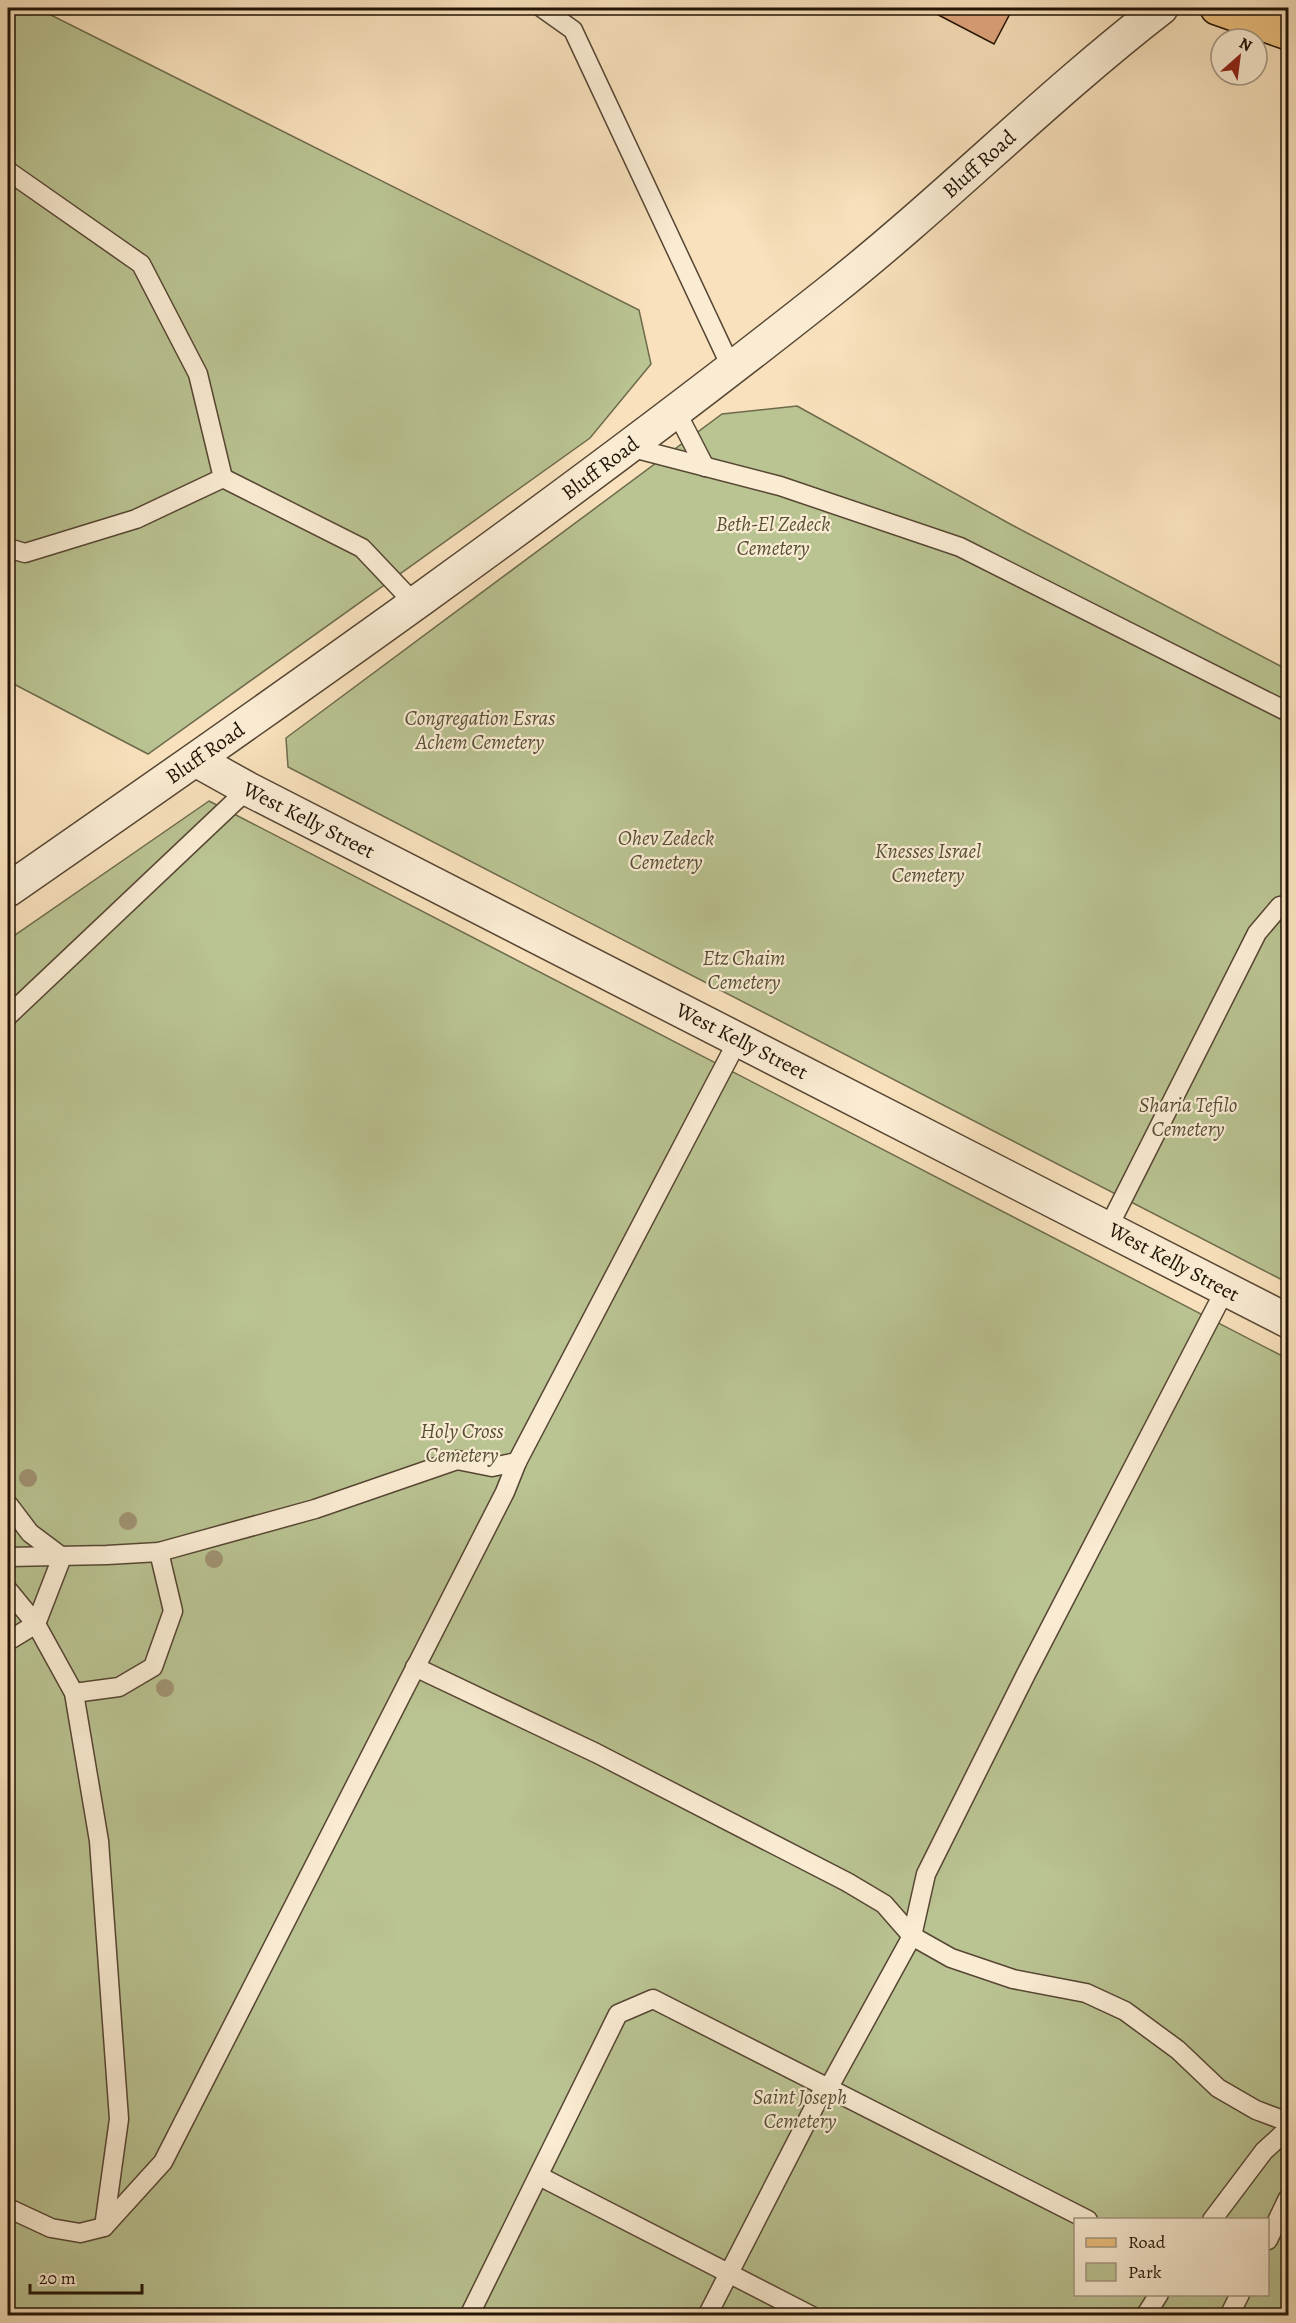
<svg xmlns="http://www.w3.org/2000/svg" width="1296" height="2323" font-family="Alegreya,serif">
  <style>
    .green { fill: #bac392; stroke: #6d6b4c; stroke-width: 1.5; fill-rule: evenodd }
    .building { fill: #e1a67f; stroke: #201305; stroke-width: 1.5 }
    .lines { fill: none; stroke-linecap: round; stroke-linejoin: round }
    .service-casing { stroke: #564633; stroke-width: 21 }
    .minor-casing { stroke: #564633; stroke-width: 36 }
    .primary-casing { stroke: #201305; stroke-width: 36 }
    .service { stroke: #faecd3; stroke-width: 18 }
    .minor { stroke: #faecd3; stroke-width: 33 }
    .primary { stroke: #ecc07e; stroke-width: 33 }
    .tree { fill: #9f9272 }
    .labels { text-anchor: middle; stroke-width: 4.5; stroke-linejoin: round; paint-order: stroke }
    .street-label { font-size: 21px; fill: #201305; stroke: #faecd3 }
    .park-label { font-size: 21px; font-style: italic; fill: #565136; stroke: #faecd3 }
  </style>
  <rect width="100%" height="100%" fill="#f8e1bc"/>
  <filter id="stains"><feTurbulence type="fractalNoise" baseFrequency=".00333" numOctaves="4"/><feColorMatrix values="0 0 0 0 .2 0 0 0 0 .09 0 0 0 0 .02 0 0 0 .5 -.17"/></filter>
  <radialGradient id="worn" r=".72"><stop offset=".6" stop-color="#630" stop-opacity="0"/><stop offset="1" stop-color="#630" stop-opacity=".3"/></radialGradient>
  <!-- green -->
  <g class="green">
    <polygon points="8,8 37,8 639,310 651,364 590,438 148,754 8,681"/>
    <polygon points="797,406 1012,525 1288,670 1288,1283 288,767 286,738 722,414"/>
    <path d="M209 801 1288 1359V2315H8V940ZM1076 2220H1268V2294H1076Z"/>
  </g>
  <!-- building -->
  <polygon class="building" points="925,8 1013,8 994,44"/>
  <g class="lines">
    <!-- service casing -->
    <g class="service-casing">
      <g id="service">
        <polyline points="542,8 573,30 732,369"/>
        <polyline points="8,171 141,264 198,374 223,478"/>
        <polyline points="676,411 705,467"/>
        <polyline points="629,447 780,486 960,547 1288,712"/>
        <polyline points="8,548 25,553 136,519 223,478 362,548 415,604"/>
        <polyline points="8,1016 248,789"/>
        <polyline points="1108,1228 1257,933 1280,906 1288,905"/>
        <polyline points="8,1504 30,1533 62,1557"/>
        <polyline points="8,1557 107,1555 159,1552 315,1509 457,1460 492,1467 517,1462"/>
        <polyline points="8,1590 36,1624 74,1693 99,1841 119,2119 104,2227"/>
        <polyline points="8,1641 36,1624 62,1557"/>
        <polyline points="415,1667 596,1753 847,1882 884,1904 912,1936 951,1958 1013,1979 1086,1993 1125,2011 1178,2050 1218,2088 1256,2110 1288,2122"/>
        <polyline points="74,1693 119,1687 153,1667 173,1611 159,1552"/>
        <polyline points="828,2089 912,1936 926,1874 1026,1674 1225,1290"/>
        <polyline points="539,2176 812,2316"/>
        <polyline points="8,2208 51,2228 80,2233 104,2227 163,2162 505,1492 517,1462 738,1040"/>
        <polyline points="1212,2220 1264,2151 1288,2129"/>
        <polyline points="1268,2240 1288,2198"/>
        <polyline points="469,2316 618,2014 653,1999 1088,2220"/>
        <polyline points="707,2316 824,2088"/>
        <polyline points="1145,2316 1159,2294"/>
        <polyline points="1229,2316 1240,2294"/>
      </g>
    </g>
    <!-- minor casing -->
    <g class="minor-casing">
      <g id="minor">
        <polyline points="196,760 248,789 1288,1321"/>
        <path d="M8 890C286 697 563 503 828 293 943 202 1046 97 1161 8"/>
      </g>
    </g>
    <!-- primary casing -->
    <g class="primary-casing">
      <polyline id="primary" points="1217,8 1288,33"/>
    </g>
    <!-- service -->
    <use href="#service" class="service"/>
    <!-- minor -->
    <use href="#minor" class="minor"/>
    <!-- primary -->
    <use href="#primary" class="primary"/>
  </g>
  <!-- trees -->
  <g class="tree">
    <circle cx="28" cy="1478" r="9"/>
    <circle cx="128" cy="1521" r="9"/>
    <circle cx="214" cy="1559" r="9"/>
    <circle cx="165" cy="1688" r="9"/>
  </g>
  <g class="labels">
    <!-- street labels -->
    <g class="street-label">
      <text transform="translate(979 164) rotate(-42)" y="7">Bluff Road</text>
      <text transform="translate(600 468) rotate(-37)" y="7">Bluff Road</text>
      <text transform="translate(205 753) rotate(-35)" y="7">Bluff Road</text>
      <text transform="translate(309 820) rotate(27)" y="7">West Kelly Street</text>
      <text transform="translate(742 1041) rotate(27)" y="7">West Kelly Street</text>
      <text transform="translate(1174 1262) rotate(28)" y="7">West Kelly Street</text>
    </g>
    <!-- park labels -->
    <g class="park-label">
      <text x="773" y="531">Beth-El Zedeck<tspan x="773" dy="24">Cemetery</tspan></text>
      <text x="480" y="725">Congregation Esras<tspan x="480" dy="24">Achem Cemetery</tspan></text>
      <text x="666" y="845">Ohev Zedeck<tspan x="666" dy="24">Cemetery</tspan></text>
      <text x="928" y="858">Knesses Israel<tspan x="928" dy="24">Cemetery</tspan></text>
      <text x="744" y="965">Etz Chaim<tspan x="744" dy="24">Cemetery</tspan></text>
      <text x="1188" y="1112">Sharia Tefilo<tspan x="1188" dy="24">Cemetery</tspan></text>
      <text x="462" y="1438">Holy Cross<tspan x="462" dy="24">Cemetery</tspan></text>
      <text x="800" y="2104">Saint Joseph<tspan x="800" dy="24">Cemetery</tspan></text>
    </g>
  </g>
  <!-- margin -->
  <rect width="1296" height="2323" fill="none" stroke="#f8e1bc" stroke-width="30"/>
  <rect x="9" y="9" width="1278" height="2305" fill="none" stroke="#201305" stroke-width="3"/>
  <rect x="15" y="15" width="1266" height="2293" fill="none" stroke="#201305" stroke-width="1.5"/>
  <!-- legend -->
  <rect x="1074" y="2218" width="195" height="78" fill="#faecd3" stroke="#a39581" stroke-width="1.5"/>
  <rect x="1086" y="2238" width="30" height="9" fill="#ecc07e" stroke="#a39581" stroke-width="1.5"/>
  <text x="1128" y="2248" font-size="18" fill="#201305">Road</text>
  <rect x="1086" y="2263" width="30" height="18" fill="#bac392" stroke="#a39581" stroke-width="1.5"/>
  <text x="1128" y="2278" font-size="18" fill="#201305">Park</text>
  <!-- north arrow -->
  <g transform="translate(1239 57) rotate(28)"><circle r="28" fill="#faecd3" stroke="#a39581" stroke-width="1.5"/>
  <path d="M0-4.5L10 22L0 15L-10 22Z" fill="#8f2418"/>
  <text y="-9" font-size="16" font-weight="bold" text-anchor="middle" fill="#201305">N</text>
  </g>
  <!-- scale -->
  <path d="M30 2284v9h112v-9" fill="none" stroke="#201305" stroke-width="3"/>
  <text x="39" y="2284" font-size="18" fill="#201305" stroke="#faecd3" stroke-width="4.5" paint-order="stroke">20 m</text>
  <rect width="100%" height="100%" filter="url(#stains)"/>
  <rect width="100%" height="100%" fill="url(#worn)"/>
</svg>
